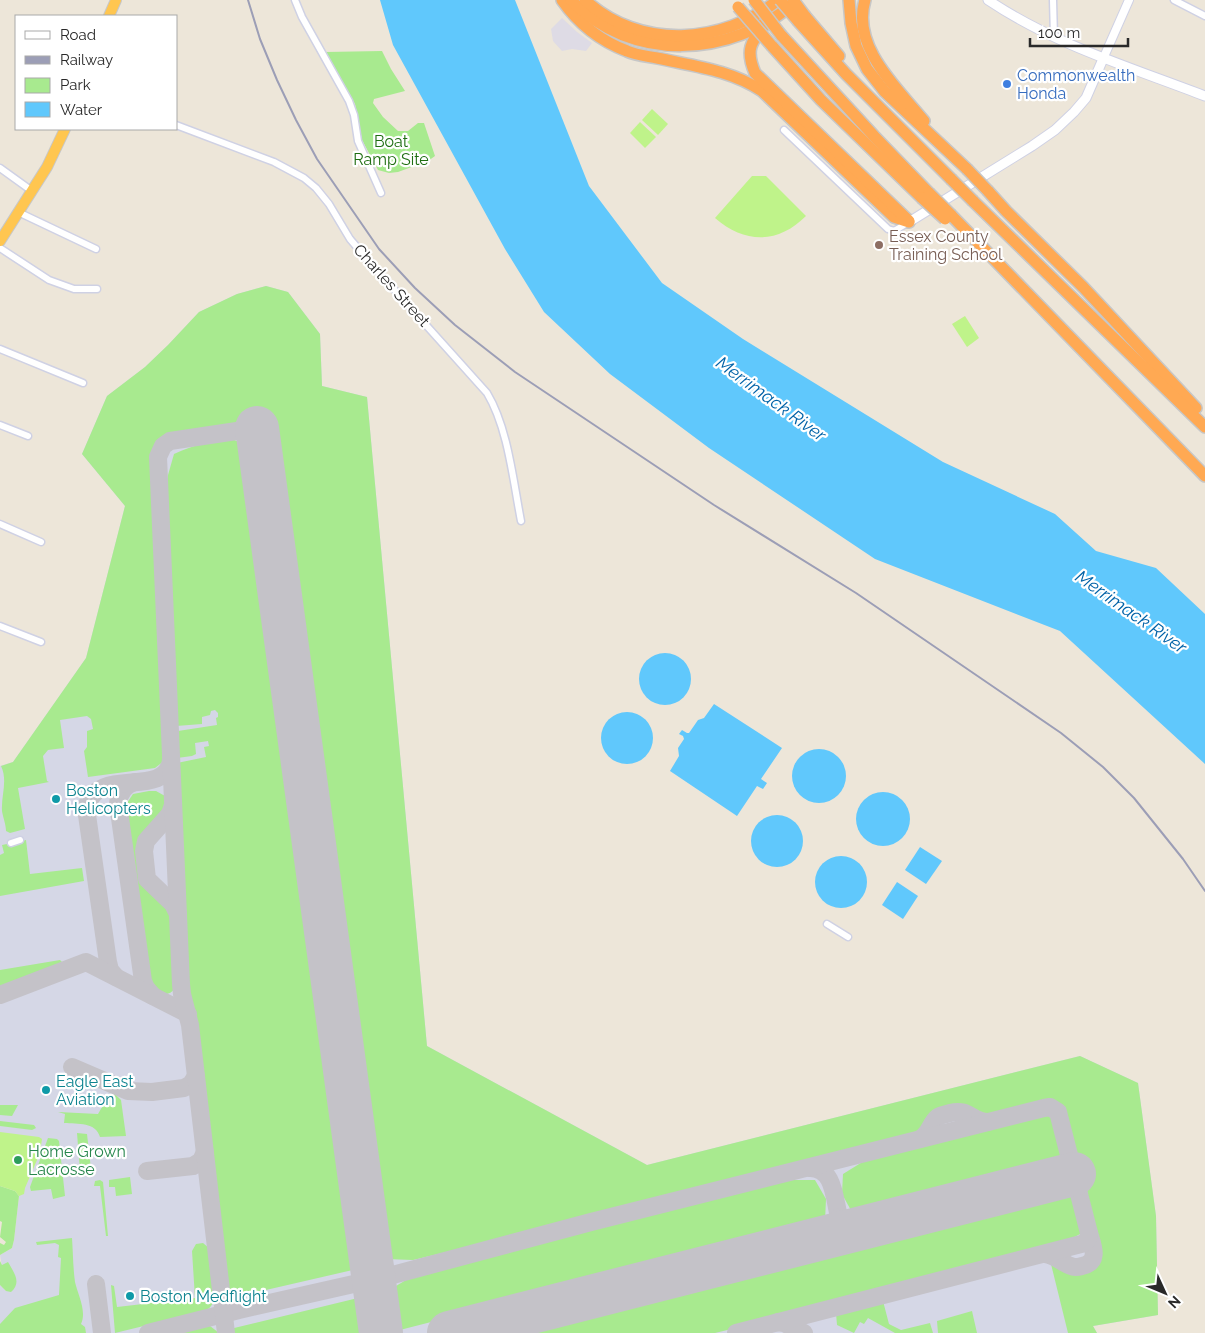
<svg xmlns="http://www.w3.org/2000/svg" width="1205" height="1333" font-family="Raleway,sans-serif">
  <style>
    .industrial { fill: #dedbe5 }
    .airport { fill: #d5d7e6 }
    .green { fill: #a8ea8f }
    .pitch { fill: #bff38a }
    .water { fill: #60c8fc }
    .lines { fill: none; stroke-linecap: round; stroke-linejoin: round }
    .taxiway { stroke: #c4c2c8; stroke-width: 18 }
    .runway { stroke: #c4c2c8; stroke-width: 44 }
    .minor-casing { stroke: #cfd1e4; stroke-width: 9 }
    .tertiary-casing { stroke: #cfd1e4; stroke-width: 10 }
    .secondary-casing { stroke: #cfd1e4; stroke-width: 11 }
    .trunk-casing { stroke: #c7c7c7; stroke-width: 12 }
    .motorway-casing { stroke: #c7c7c7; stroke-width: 14 }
    .minor { stroke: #fff; stroke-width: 6 }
    .tertiary { stroke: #fff; stroke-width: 8 }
    .secondary { stroke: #fff; stroke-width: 9 }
    .trunk { stroke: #ffc650; stroke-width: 10 }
    .motorway { stroke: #ffa953; stroke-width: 11 }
    .rail { stroke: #9c9eb6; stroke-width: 2 }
    .motorway-bridge-casing { stroke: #c7c7c7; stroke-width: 14; stroke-linecap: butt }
    .motorway-bridge { stroke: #ffa953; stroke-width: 11 }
    .shop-dot { fill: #3f7fe0; stroke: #fff; stroke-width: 2 }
    .education-dot { fill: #8d6e63; stroke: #fff; stroke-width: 2 }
    .culture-dot { fill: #0f9aa8; stroke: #fff; stroke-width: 2 }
    .leisure-dot { fill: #2e9e5b; stroke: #fff; stroke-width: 2 }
    .labels { text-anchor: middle; stroke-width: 4.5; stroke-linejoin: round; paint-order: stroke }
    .shop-label { font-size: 16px; fill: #366cbe; stroke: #fff; text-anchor: start }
    .park-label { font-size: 16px; fill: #1f6e12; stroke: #fff }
    .education-label { font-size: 16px; fill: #785e54; stroke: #fff; text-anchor: start }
    .street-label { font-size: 16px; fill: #292929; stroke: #fff }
    .culture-label { font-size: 16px; fill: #0d838f; stroke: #fff; text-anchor: start }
    .leisure-label { font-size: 16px; fill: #27864d; stroke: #fff; text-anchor: start }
    .water-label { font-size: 18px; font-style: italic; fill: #0062a7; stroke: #fff }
  </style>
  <rect width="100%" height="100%" fill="#ede6d9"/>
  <!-- industrial -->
  <polygon class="industrial" points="562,18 577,32 592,43 586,51 572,49 562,51 553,41 551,29"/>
  <!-- airport -->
  <polygon class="airport" points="266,286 288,292 320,334 322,386 367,397 427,1046 647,1165 1080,1056 1138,1083 1156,1216 1158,1315 1093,1326 1097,1333 0,1333 0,1285 6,1291 0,1255 12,1248 14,1240 19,1196 15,1191 0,1186 0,766 13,762 86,658 125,506 82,454 107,396 145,367 168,345 199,312 237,294"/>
  <!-- green -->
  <g class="green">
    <polygon points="382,51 391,69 405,91 374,99 373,103 383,117 398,131 408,131 418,123 424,123 435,156 428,161 398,172 389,173 378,170 362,140 355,104 325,52"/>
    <path d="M266 286 288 292 320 334 322 386 367 397 427 1046 647 1165 1080 1056 1138 1083 1156 1216 1158 1315 1093 1326 1097 1333H1068L1050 1260 1074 1273 1094 1268 1101 1255 1065 1115C1060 1107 1057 1103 1046 1102L984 1117 964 1105 934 1112 921 1133 573 1222 413 1260 386 1259 272 421 243 424 170 435C156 441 153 451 154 466L167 752 164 761 155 768 88 777 84 751 87 747V731L93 729 91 719 87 716 60 720 64 748 48 750 43 756 47 781 49 782 18 788 25 829 10 833 6 831C6 824 3 818 2 811 1 795 8 781 1 766L13 762 86 658 125 506 82 454 107 396 145 367 168 345 199 312 237 294Z"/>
    <path d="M234 440 243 443 245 448 357 1269 227 1299 198 1051 187 985 177 763 206 757 204 747 209 746 208 741 195 743 196 754 192 756 177 758 176 733 178 731 217 725 216 718 218 717V713L215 710 211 711 210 715 202 717V724L176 726 169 575 167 487 168 475 174 454C194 445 212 440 234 440Z"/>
    <path d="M149 791H156L165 796 169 808 139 840 141 881 173 912 175 988C169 998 156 995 151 985L127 807V803L133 794Z"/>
    <polygon points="26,840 30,874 82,868 84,881 0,896 0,855 4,853 2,845"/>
    <polygon points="60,960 64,964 0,989 0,970"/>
    <path d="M115 1094 121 1100 126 1136 100 1137C96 1122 78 1124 64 1123L65 1114 58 1112 98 1114 109 1095Z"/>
    <polygon points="0,1105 18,1105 12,1116 0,1115"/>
    <path d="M1036 1115 1050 1116C1059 1130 1064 1145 1063 1161L853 1214 842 1194 843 1174 864 1161 923 1144Z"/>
    <polygon points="0,1121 34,1125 36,1128 32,1130 0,1126"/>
    <polygon points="77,1133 87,1134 91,1169 80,1171"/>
    <polygon points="48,1138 57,1139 59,1141 65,1196 53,1199 51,1189 31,1191 30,1187"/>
    <polygon points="130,1177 132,1194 116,1196 115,1187 109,1187 109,1180"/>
    <polygon points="100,1180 103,1182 108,1236 106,1236 100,1186 94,1186 95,1181"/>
    <polygon points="789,1180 815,1180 826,1199 825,1221 396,1331 391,1289 411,1277 461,1261 710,1197"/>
    <polygon points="0,1186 15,1191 19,1196 14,1240 12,1248 0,1255 0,1243 4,1245 6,1242 0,1237 2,1222 0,1221"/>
    <path d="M1070 1190C1079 1203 1081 1219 1080 1234L1066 1242 748 1325 715 1333H510Z"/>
    <path d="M72 1238C73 1252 73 1268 75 1282 78 1295 87 1311 81 1324L85 1327 86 1333H0V1324L15 1308 59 1295 61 1258 58 1257 59 1245 55 1243 37 1245 36 1242Z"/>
    <path d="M203 1243 210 1249C212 1266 224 1302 205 1311L115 1333 111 1285 114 1286 117 1307 195 1298 192 1251 196 1244Z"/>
    <path d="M0 1261 2 1265 8 1262C14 1273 22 1282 11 1292L6 1291 0 1285Z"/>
    <polygon points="362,1297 366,1333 231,1333 230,1329"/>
    <polygon points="883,1301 889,1324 901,1330 930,1323 933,1333 895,1333 868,1318 864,1324 860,1322 854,1333 837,1325 836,1313"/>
    <polygon points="972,1311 977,1333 938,1333 937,1321"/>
    <polygon points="210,1326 219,1333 179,1333 205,1327"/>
  </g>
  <!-- pitch -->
  <g class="pitch">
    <polygon points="652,109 668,124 658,135 642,120"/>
    <polygon points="640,122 656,137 645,148 630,133"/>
    <path d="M752 176H766L806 216C778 244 745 244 715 218Z"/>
    <polygon points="965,316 979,338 967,347 952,324"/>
    <polygon points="0,1132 39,1137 42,1139 40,1153 25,1188 24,1194 19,1196 15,1191 0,1186"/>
  </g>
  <!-- water -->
  <g class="water">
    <polygon points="380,0 515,0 589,186 662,283 743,339 943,462 1055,514 1096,551 1156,568 1205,614 1205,764 1060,631 875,559 709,448 610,374 544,312 505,249 393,45"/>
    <circle cx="665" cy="679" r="26"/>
    <polygon points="714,704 782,748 761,779 767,783 763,789 757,786 737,816 670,771 679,756 678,748 684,739 683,736 679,734 682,730 687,733 689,733 698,720 704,718"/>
    <circle cx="627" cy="738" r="26"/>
    <circle cx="819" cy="776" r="27"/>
    <circle cx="883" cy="819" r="27"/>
    <circle cx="777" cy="841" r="26"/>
    <polygon points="920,847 942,861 926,884 905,870"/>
    <circle cx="841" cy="882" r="26"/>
    <polygon points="897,882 918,896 903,919 882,905"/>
  </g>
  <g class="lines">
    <!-- taxiway -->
    <g class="taxiway">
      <path d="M135 782C125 785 119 793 118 804L143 981 146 988 153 996"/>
      <polyline points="173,805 170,814 146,841 144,851 147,879 173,904 178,914"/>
      <path d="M116 977 110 970 108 962 86 808C98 764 163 800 171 761"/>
      <polyline points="0,995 86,962 188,1014"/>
      <polyline points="72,1067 128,1091 152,1092 184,1088 191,1084 196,1076"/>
      <path d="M920 1139C930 1134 930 1123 938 1117 941 1115 946 1114 950 1113 970 1108 971 1122 988 1122"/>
      <path d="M809 1168C834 1167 834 1197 839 1217"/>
      <polyline points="147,1171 193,1166 201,1161 205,1152"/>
      <polyline points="768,1250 830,1234 838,1225 839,1217 848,1225 856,1227 917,1212"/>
      <path d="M1045 1254C1055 1255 1062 1263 1071 1266 1075 1268 1078 1267 1082 1266 1100 1262 1093 1246 1089 1233"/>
      <polyline points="96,1284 102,1333"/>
      <polyline points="778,1322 784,1323 804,1333"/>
      <polyline points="148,1333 239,1310 389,1276 591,1222 1044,1108 1050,1107 1058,1112 1089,1233 1088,1238 1085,1243 736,1333"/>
      <polyline points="226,1333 190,1025 182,994 181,984 158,457 163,446 170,441 257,428"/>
    </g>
    <!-- runway -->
    <g class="runway">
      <polyline points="257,428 381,1333"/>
      <polyline points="449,1333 1074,1174"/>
    </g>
    <!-- minor casing -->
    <g class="minor-casing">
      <g id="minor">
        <polyline points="295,0 302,17 349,101 354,115 358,141 381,193"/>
        <polyline points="1053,0 1054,37"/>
        <polyline points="1174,0 1205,16"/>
        <path d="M176 125 274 162 304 178 316 188 329 204 350 239 373 266 487 393C508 428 513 480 521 521"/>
        <polyline points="784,130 888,229 894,231 909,222"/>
        <polyline points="0,168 32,191"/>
        <polyline points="18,212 96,249"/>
        <polyline points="0,248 49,280 74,289 97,289"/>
        <polyline points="0,349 83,383"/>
        <polyline points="0,425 28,436"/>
        <polyline points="0,524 41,542"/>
        <polyline points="0,626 41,642"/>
        <polyline points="11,843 20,840"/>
        <polyline points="827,924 848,937"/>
      </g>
    </g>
    <!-- tertiary casing -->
    <g class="tertiary-casing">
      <polyline id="tertiary" points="1103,59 1129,0"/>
    </g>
    <!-- secondary casing -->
    <g class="secondary-casing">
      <g id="secondary">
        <path d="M988 0C1055 45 1130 67 1205 96"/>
        <polyline points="909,222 1032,146 1055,130 1074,112 1086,98 1103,59"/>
      </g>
    </g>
    <!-- trunk casing -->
    <g class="trunk-casing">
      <g id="trunk">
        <polyline points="109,16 116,0"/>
        <polyline points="0,241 47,167 65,129"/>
      </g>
    </g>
    <!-- motorway casing -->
    <g class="motorway-casing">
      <g id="motorway">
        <path d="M562 0C578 23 601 41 627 51 636 55 647 56 657 58 693 66 731 70 762 91L894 217 909 222"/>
        <path d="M571 0C631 63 732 58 795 2"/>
        <path d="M585 0C639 50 723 45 778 0"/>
        <polyline points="849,0 851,23 856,46 867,69 885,92 967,169"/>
        <path d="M865 0C851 47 897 88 924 121"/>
        <polyline points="805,16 839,56"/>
        <polyline points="798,21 846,74 951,179"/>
        <path d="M765 24C751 42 745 50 755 73L909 221"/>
        <polyline points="781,35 874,136 929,193"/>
        <polyline points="772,46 821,100 922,198"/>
        <polyline points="988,191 1006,211 1083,287 1196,408"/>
        <polyline points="973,201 1205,427"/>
        <polyline points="951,215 1205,476"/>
      </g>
    </g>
    <!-- minor -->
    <use href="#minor" class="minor"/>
    <!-- tertiary -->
    <use href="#tertiary" class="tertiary"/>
    <!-- secondary -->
    <use href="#secondary" class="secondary"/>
    <!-- trunk -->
    <use href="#trunk" class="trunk"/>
    <!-- motorway -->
    <use href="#motorway" class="motorway"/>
    <!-- rail -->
    <polyline class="rail" points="248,0 260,39 277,80 296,120 317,159 379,249 415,288 455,325 515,372 714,505 856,593 1061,733 1103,767 1134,798 1183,859 1205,891"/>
    <!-- motorway-bridge casing -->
    <g class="motorway-bridge-casing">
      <g id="motorway-bridge">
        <polyline points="754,0 781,35"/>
        <polyline points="780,0 798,21"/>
        <polyline points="793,0 805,16"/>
        <polyline points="738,7 772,46"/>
        <polyline points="967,169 988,191"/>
        <polyline points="951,179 973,201"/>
        <polyline points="929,193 951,215"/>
        <polyline points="922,198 945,219"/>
      </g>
    </g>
    <!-- motorway-bridge -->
    <use href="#motorway-bridge" class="motorway-bridge"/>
  </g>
  <!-- markers -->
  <circle class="shop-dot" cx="1007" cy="84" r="5"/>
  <circle class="education-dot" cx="879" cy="245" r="5"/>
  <g class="culture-dot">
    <circle cx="56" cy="799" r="5"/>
    <circle cx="46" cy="1090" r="5"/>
    <circle cx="130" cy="1296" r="5"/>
  </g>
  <circle class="leisure-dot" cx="18" cy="1160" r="5"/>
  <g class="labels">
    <!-- shop labels -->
    <g class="shop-label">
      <text x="1017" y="81">Commonwealth<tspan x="1017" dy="18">Honda</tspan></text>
    </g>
    <!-- park labels -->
    <g class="park-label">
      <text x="391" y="147">Boat<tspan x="391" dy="18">Ramp Site</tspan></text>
    </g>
    <!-- education labels -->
    <g class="education-label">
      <text x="889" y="242">Essex County<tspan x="889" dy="18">Training School</tspan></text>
    </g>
    <!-- street labels -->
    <g class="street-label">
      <text transform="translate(392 285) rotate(48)" y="6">Charles Street</text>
    </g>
    <!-- culture labels -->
    <g class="culture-label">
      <text x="66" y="796">Boston<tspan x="66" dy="18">Helicopters</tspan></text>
      <text x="56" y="1087">Eagle East<tspan x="56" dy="18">Aviation</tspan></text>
      <text x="140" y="1302">Boston Medflight</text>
    </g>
    <!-- leisure labels -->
    <g class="leisure-label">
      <text x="28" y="1157">Home Grown<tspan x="28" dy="18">Lacrosse</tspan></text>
    </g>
    <!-- water labels -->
    <g class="water-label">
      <text transform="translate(771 399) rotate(36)" y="6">Merrimack River</text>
      <text transform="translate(1131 612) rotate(35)" y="6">Merrimack River</text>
    </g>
  </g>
  <!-- legend -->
  <rect x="15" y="15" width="162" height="115" fill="#ffffff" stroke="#a9a9a9"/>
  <rect x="25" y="31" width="25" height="8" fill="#ffffff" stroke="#a9a9a9"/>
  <text x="60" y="40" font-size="15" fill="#292929">Road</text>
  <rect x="25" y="56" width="25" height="8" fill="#9c9eb6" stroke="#a9a9a9"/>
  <text x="60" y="65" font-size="15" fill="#292929">Railway</text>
  <rect x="25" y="78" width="25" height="15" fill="#a8ea8f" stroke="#a9a9a9"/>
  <text x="60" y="90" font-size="15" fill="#292929">Park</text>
  <rect x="25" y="102" width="25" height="15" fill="#60c8fc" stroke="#a9a9a9"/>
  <text x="60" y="115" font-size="15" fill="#292929">Water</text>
  <!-- north arrow -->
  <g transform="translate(1165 1293) rotate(134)" stroke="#ffffff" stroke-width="4" paint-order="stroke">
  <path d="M0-4L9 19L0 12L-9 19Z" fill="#292929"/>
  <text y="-8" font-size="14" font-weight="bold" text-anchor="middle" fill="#292929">N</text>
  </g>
  <!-- scale -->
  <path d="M1030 38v8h98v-8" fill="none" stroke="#292929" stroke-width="2.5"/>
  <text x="1038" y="38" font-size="15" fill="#292929" stroke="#ffffff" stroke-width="4" paint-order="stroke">100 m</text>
</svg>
